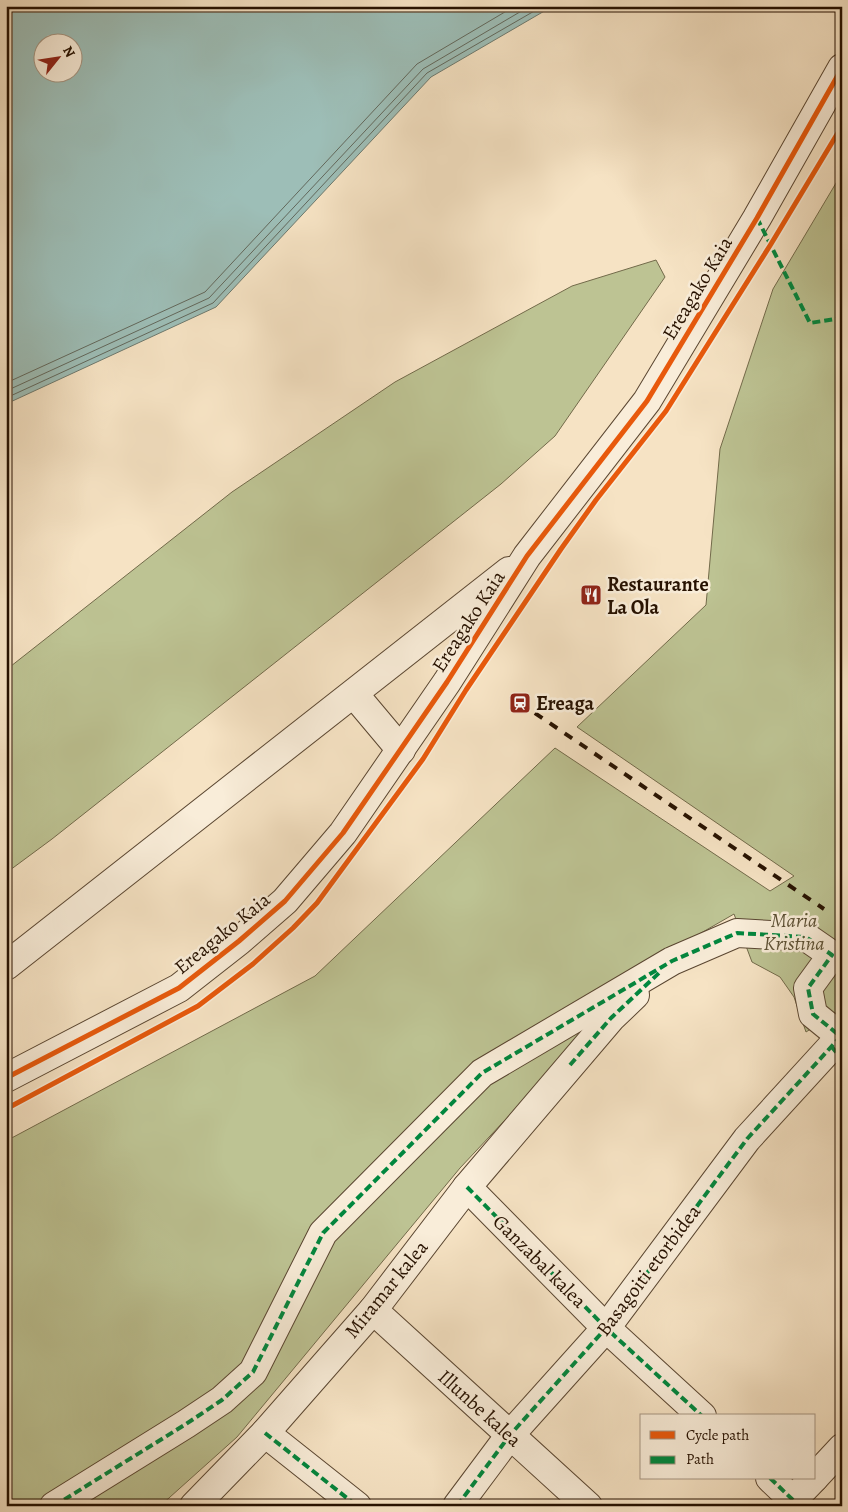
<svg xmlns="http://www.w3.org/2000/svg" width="848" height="1512" font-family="Alegreya,serif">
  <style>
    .green { fill: #bdc393; stroke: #726a4a }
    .water { fill: #9dbeb7; stroke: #6d796e; fill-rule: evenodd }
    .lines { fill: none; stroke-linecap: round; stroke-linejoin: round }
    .shore { stroke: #62685c; stroke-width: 1 }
    .minor-casing { stroke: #5a4631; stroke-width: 30 }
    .minor { stroke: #f9edd9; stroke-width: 28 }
    .rail { stroke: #261100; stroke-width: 4; stroke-dasharray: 9 9; stroke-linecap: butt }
    .quiet { stroke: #00873e; stroke-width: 4; stroke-dasharray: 8 4; stroke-linecap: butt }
    .cycleway-casing { stroke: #f9edd9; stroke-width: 8 }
    .cycleway { stroke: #e8590c; stroke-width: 5 }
    .labels { text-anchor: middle; stroke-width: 5; stroke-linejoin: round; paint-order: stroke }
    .street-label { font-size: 20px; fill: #261100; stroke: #f9edd9 }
    .poi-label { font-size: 20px; font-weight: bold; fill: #261100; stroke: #f9edd9; text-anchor: start }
    .park-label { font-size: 20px; font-style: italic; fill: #5b4f33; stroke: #f9edd9 }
  </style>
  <rect width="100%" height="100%" fill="#f6e3c4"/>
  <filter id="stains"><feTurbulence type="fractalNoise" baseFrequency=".004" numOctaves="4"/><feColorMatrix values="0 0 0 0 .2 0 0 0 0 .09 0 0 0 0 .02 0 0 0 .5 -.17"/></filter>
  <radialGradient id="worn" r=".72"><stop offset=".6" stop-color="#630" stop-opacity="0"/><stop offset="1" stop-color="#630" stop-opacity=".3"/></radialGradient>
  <!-- green -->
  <g class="green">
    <polygon points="842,173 842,1009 806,1032 794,997 780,977 752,962 734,914 656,959 460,1168 237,1437 160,1506 6,1506 6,1141 315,976 555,748 770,891 794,876 577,727 706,605 720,449 773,289"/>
    <polygon points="656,260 665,277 555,436 501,484 52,839 6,873 6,670 232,492 395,382 572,286"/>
  </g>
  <!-- water -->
  <path class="water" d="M6 6H553L431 77 216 307 6 404ZM42 42H72V72H42Z"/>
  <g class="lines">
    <!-- shore -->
    <g class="shore">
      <polyline points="6,383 205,292 417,64 515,6"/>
      <polyline points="6,391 209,298 423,69 530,6"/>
      <polyline points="6,398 213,303 427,73 543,6"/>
    </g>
    <!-- minor casing -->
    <g class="minor-casing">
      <g id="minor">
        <polyline points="354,694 401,750"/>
        <polyline points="6,966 509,571"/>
        <polyline points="6,1078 179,988 239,941 285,901 343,833 447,682 527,556 647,401 757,218 842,68"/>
        <polyline points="467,1187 606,1328 702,1416"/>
        <polyline points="373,1310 588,1506"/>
        <polyline points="265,1433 357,1506"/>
        <polyline points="770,1478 793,1500"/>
        <polyline points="814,1478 842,1448"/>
        <polyline points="54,1506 186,1424 222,1400 253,1372 323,1233 482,1073 672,961 737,933 806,937 832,955 808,988 813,1014 840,1036"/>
        <polyline points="194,1506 265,1433 373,1310 467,1187 611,1018 635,995"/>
        <polyline points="457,1506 510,1435 606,1328 747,1139 842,1035"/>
        <polyline points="787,1506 814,1478"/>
      </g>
    </g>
    <!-- minor -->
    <use href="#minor" class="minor"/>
    <!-- rail -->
    <polyline class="rail" points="520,703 824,909"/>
    <!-- quiet -->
    <g class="quiet">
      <polyline points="757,218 810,323 842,318"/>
      <polyline points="831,1046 842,1059"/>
      <polyline points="570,1065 611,1018 659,973"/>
      <polyline points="467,1187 606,1328 702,1416"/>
      <polyline points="265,1433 357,1506"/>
      <polyline points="770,1478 793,1500"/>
      <polyline points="54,1506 186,1424 222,1400 253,1372 323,1233 482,1073 672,961 737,933 806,937 832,955 808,988 813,1014 840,1036"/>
      <polyline points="457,1506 510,1435 606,1328 747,1139 842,1035"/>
    </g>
    <!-- cycleway casing -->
    <g class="cycleway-casing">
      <g id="cycleway">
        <polyline points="6,1078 179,988 239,941 285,901 343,833 447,682 527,556 647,401 757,218 842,68"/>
        <polyline points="6,1109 198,1006 253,964 293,928 317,903 423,759 466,690 561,549 596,500 666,411 771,244 842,126"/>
      </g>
    </g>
    <!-- cycleway -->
    <use href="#cycleway" class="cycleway"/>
  </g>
  <!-- icons -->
  <defs>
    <g id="restaurant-square" transform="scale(1.125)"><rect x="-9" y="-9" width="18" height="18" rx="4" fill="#8f2418" stroke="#f9edd9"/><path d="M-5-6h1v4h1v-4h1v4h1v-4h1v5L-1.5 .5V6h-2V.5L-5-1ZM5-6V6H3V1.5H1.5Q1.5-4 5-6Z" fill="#fff"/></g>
    <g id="station-square" transform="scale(1.125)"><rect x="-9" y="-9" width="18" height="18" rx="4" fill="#8f2418" stroke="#f9edd9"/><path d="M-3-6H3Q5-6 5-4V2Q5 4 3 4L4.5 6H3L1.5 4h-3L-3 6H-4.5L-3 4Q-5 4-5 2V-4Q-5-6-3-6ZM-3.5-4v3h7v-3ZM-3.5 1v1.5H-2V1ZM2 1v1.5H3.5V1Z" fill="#fff"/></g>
  </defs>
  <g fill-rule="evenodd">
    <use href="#restaurant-square" x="591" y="595"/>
    <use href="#station-square" x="520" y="703"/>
  </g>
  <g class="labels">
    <!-- street labels -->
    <g class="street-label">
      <text transform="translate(697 288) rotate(-59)" y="7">Ereagako Kaia</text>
      <text transform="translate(468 621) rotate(-57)" y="7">Ereagako Kaia</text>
      <text transform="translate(222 933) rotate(-39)" y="7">Ereagako Kaia</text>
      <text transform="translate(540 1261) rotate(45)" y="7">Ganzabal kalea</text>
      <text transform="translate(648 1270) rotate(-53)" y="7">Basagoiti etorbidea</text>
      <text transform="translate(386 1289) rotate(-51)" y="7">Miramar kalea</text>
      <text transform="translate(480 1408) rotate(42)" y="7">Illunbe kalea</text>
    </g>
    <!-- poi labels -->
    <g class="poi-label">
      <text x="607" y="591">Restaurante<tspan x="607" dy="23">La Ola</tspan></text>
      <text x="536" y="710">Ereaga</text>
    </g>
    <!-- park labels -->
    <g class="park-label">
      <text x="794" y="927">Maria<tspan x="794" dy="23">Kristina</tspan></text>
    </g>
  </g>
  <!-- margin -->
  <rect width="848" height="1512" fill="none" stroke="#f6e3c4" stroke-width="25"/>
  <rect x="8" y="8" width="833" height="1497" fill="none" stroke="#261100" stroke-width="2.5"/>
  <rect x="12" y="12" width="823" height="1487" fill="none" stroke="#261100"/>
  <!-- legend -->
  <rect x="640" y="1414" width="175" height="65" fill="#f9edd9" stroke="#a59582"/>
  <rect x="650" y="1431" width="25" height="8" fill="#e8590c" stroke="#a59582"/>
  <text x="686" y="1440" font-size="15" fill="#261100">Cycle path</text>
  <rect x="650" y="1456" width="25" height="8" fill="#00873e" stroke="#a59582"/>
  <text x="686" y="1464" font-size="15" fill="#261100">Path</text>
  <!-- north arrow -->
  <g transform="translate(58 58) rotate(60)"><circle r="24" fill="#f9edd9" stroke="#a59582"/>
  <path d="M0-4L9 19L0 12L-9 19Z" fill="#8f2418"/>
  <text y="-8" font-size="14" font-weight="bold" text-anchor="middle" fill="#261100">N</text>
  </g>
  <rect width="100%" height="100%" filter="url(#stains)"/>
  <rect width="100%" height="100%" fill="url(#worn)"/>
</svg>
